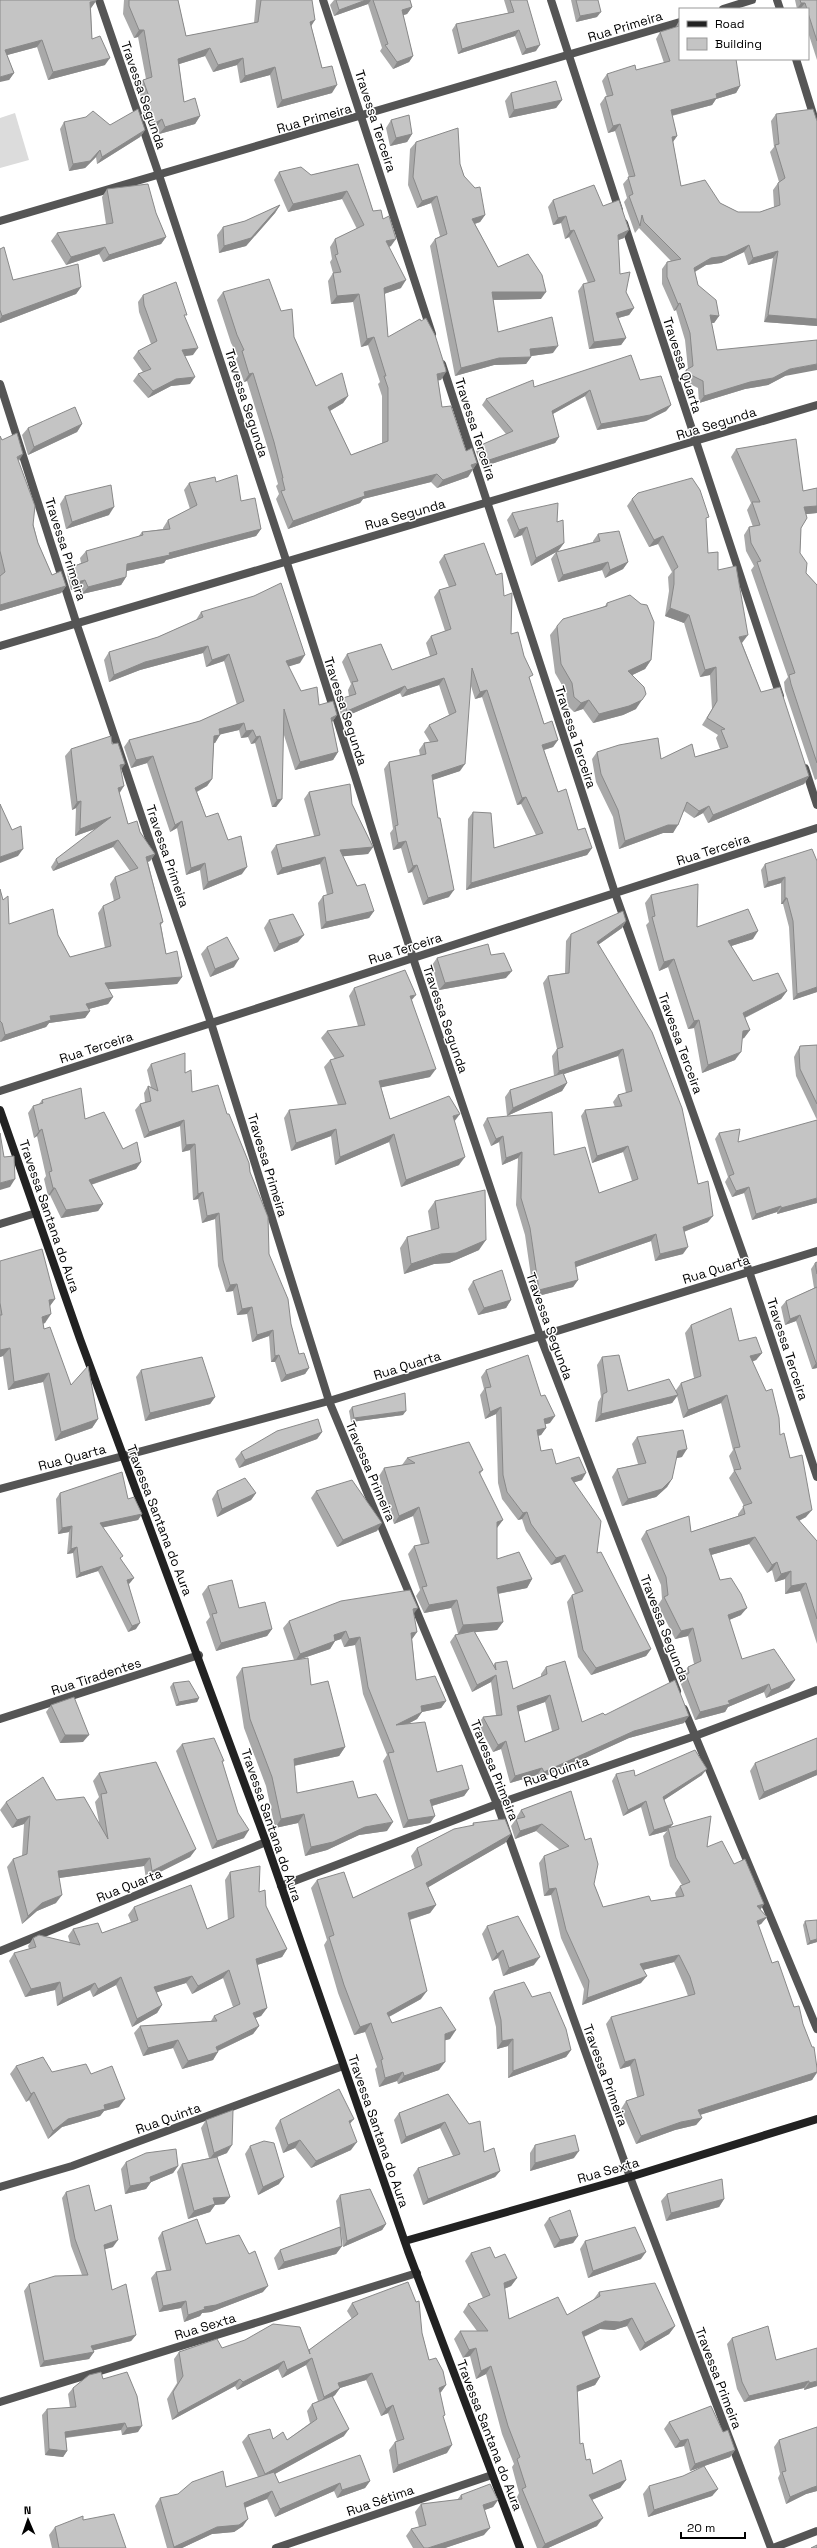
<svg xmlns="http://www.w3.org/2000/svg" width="817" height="2548" font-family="'Space Grotesk',sans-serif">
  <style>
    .green { fill: #dcdcdc }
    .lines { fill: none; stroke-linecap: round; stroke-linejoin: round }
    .street { stroke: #555; stroke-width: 8 }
    .secondary { stroke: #222; stroke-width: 8 }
    .wall { fill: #a9a9a9; fill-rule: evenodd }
    .shaded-wall { fill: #898989 }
    .building { fill: #c4c4c4; stroke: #898989; fill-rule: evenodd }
    .labels { text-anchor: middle; stroke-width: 3; stroke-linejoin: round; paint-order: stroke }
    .street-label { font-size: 13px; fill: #000; stroke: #fff }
  </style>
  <rect width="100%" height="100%" fill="#fff"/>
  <!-- green -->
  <polygon class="green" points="15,113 29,160 0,168 0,118"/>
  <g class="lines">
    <!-- street -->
    <g class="street">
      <polyline points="99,0 159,175 286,560 413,958 540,1336 677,1691"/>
      <polyline points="323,0 432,334"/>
      <polyline points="551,0 619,210"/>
      <polyline points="777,0 780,9"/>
      <polyline points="723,9 752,0"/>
      <polyline points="796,59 817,127"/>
      <polyline points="0,221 680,22"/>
      <polyline points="624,223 780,696"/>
      <polyline points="442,364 615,893 749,1271 817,1477"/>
      <polyline points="0,384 77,625 211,1023 329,1401 497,1804 630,2177 771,2548"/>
      <polyline points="0,646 817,405"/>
      <polyline points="805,768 817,805"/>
      <polyline points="0,1091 817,828"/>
      <polyline points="0,1224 36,1213"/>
      <polyline points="0,1489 329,1401 817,1251"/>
      <polyline points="684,1709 817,2029"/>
      <polyline points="0,1719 199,1655"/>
      <polyline points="281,1886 497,1804 695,1736 817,1690"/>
      <polyline points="0,1951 266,1842"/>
      <polyline points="0,2187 72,2166 343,2066"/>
      <polyline points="0,2402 417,2273"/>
      <polyline points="276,2548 492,2475"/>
      <polyline points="773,2548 817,2531"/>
    </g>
    <!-- secondary -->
    <g class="secondary">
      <polyline points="0,1110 80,1339 266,1842 408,2251 520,2548"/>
      <polyline points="405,2241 630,2177 817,2119"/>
    </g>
  </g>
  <!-- wall -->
  <g class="wall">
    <polygon points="0,0 96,1 91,8 92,39 105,65 48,80 37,47 7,55 14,73 9,80"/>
    <polygon points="124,0 178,0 186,36 254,23 256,0 312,0 311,25 322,68 332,93 277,108 270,75 240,83 237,65 213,72 205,56 179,64 184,102 200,116 195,124 159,134 157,126 150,131 143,111 145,108 137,87 143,80 146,79 138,37 134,38 123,14"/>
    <polygon points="334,0 410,0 412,7 407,14 403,15 413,56 409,62 393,69 380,51 382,48 368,4 334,16 330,5"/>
    <polygon points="504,0 527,0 536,51 522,55 515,36 458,54 452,30 456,24 508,13"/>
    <polygon points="571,0 598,0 597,17 576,22"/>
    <polygon points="795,0 817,0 817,60 808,32 808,9 801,9 801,8 797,9"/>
    <polygon points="678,23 740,86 736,93 716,99 712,105 672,116 677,136 673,142 681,186 720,203 738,212 760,212 774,207 773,190 778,183 779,182 770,152 774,147 771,121 776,114 817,121 817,326 764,322 773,258 748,265 744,252 721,263 706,265 695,272 698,285 719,316 714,323 711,323 717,350 785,376 768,385 745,389 699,403 698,388 682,380 681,377 686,370 688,369 685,340 676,310 674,311 662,284 662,269 667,262 671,261 639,228 635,233 624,202 627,198 623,184 629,177 615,131 608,133 600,104 605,97 607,97 602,81 607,74 636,70 664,63 656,39 660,32 675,28"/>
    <polygon points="511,93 562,100 556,108 509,118 505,101"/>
    <polygon points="391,120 412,134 407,142 390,146 386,128"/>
    <polygon points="64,122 110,125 145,130 140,137 97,164 96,157 85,168 69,171 60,129"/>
    <polygon points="416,142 460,164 464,176 485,215 480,222 475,224 498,267 541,299 493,300 498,332 553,353 531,356 531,357 526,364 494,365 455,376 430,246 435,239 440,236 431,203 417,208 408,185 410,149"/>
    <polygon points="358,164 373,211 383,219 391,246 389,247 401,288 384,294 388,337 441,380 438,380 442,407 466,451 477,463 468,477 437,488 431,482 363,499 360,503 288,529 276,499 279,494 276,486 278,484 268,449 247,381 244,382 236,359 238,356 231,343 217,300 223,292 281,311 294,337 316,386 348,396 343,403 330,411 351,455 382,443 382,396 378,384 380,382 368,345 361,347 353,302 331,304 328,281 333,273 330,262 332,259 330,247 335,239 357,229 342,199 288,212 274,180 279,172 311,175"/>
    <polygon points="107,189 156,213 166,237 161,244 103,262 99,254 66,265 51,241 57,233 106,224 102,197"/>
    <polygon points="553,200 603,206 624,238 618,240 620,274 626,292 634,308 629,315 618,318 626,338 621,345 589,349 578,291 583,284 588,283 569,237 565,239 561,223 553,225 548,207"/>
    <polygon points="280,205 275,213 246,246 219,253 217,235 223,227 245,221"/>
    <polygon points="0,249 13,280 81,287 76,294 0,323"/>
    <polygon points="143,295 185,318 193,355 185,356 190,384 171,386 148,398 133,381 138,374 143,372 133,358 138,351 151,344 139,312 138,302"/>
    <polygon points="640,380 671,405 666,411 646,421 597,430 585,396 553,414 559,437 555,443 482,467 476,451 481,445 506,434 482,405 486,399 534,387"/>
    <polygon points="82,424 77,432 28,455 22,435 28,428"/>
    <polygon points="0,436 2,440 18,461 38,543 52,575 66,586 61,593 0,611"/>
    <polygon points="736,449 803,491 817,488 817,513 806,514 801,528 800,553 806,573 817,585 817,779 815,780 785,691 784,682 788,677 751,570 754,566 746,551 744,535 749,527 753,527 747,510 751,503 731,457"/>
    <polygon points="216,482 241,501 261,529 256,536 166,560 164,563 126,571 126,577 121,585 82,594 79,587 71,590 67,574 72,567 81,563 80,558 86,551 138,537 142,532 163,529 163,528 168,520 190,509 184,490 189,483"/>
    <polygon points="65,496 109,515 66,529 60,504"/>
    <polygon points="632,499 706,521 708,553 718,570 742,643 761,692 809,776 804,784 708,823 703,813 694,818 684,811 673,833 663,833 619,849 613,817 596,782 592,759 597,752 661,759 695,757 720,749 716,738 718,735 702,725 712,709 710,675 700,677 684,623 665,616 669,591 668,577 672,572 658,544 649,547 627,506"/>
    <polygon points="512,513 557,522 564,543 558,551 556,552 593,542 593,541 598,534 628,562 623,569 605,578 602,570 558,582 551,559 556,552 531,566 522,535 514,538 507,520"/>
    <polygon points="444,555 496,575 504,596 511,634 524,656 530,680 544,724 558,740 553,747 544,750 558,792 578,830 592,848 587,855 466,890 468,819 473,812 494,848 536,835 521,804 517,805 482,697 475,699 471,686 460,771 432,780 449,897 423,905 412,872 408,873 401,848 393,850 390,833 393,829 384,769 389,762 420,756 419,750 424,743 430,742 424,732 429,725 449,715 439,685 402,697 400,693 342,718 338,705 343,698 349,696 348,690 351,684 342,662 347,654 392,670 430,656 426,643 431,636 445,631 434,597 439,590 449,587 439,562"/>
    <polygon points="607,603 651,660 645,669 632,675 636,709 623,715 593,723 583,709 574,712 568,706 566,692 555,673 550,635 557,626 605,606"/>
    <polygon points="201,612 300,663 288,666 301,691 319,705 337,715 332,722 338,752 333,760 295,770 283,732 282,799 276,807 272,807 255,743 251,744 248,737 241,738 239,730 220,734 215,743 214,743 212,779 207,786 197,792 206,817 228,840 242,874 203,890 200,870 186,875 177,828 170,832 147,763 131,768 124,747 129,740 200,721 237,705 224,661 206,667 203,653 140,670 109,682 104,660 109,652 158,637 196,620"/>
    <polygon points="112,744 121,770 119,793 128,824 140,832 155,854 150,861 148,862 163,922 161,925 166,954 182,977 177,984 108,989 113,997 108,1004 89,1009 90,1011 85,1018 49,1023 46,1027 0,1042 0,889 9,924 58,935 70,957 105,948 98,913 103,906 114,901 110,884 115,877 130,871 113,847 53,871 51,867 56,859 98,828 75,836 76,808 72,810 65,756 71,749"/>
    <polygon points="309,792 352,804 373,847 368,854 343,856 357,886 374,911 369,918 321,929 318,903 323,896 327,895 320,864 277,875 271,852 276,845 314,836 304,799"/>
    <polygon points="817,861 817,992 793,1000 789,927 783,904 781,904 781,883 764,888 761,870 765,864"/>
    <polygon points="651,895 697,927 753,939 731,946 753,981 787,991 781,999 745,1018 750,1030 744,1038 742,1039 735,1060 702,1073 694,1028 688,1029 668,967 659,971 646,925 649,922 645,903"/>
    <polygon points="269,920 298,942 274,952 264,928"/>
    <polygon points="626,921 622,928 598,945 698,1184 708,1222 684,1232 683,1254 655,1261 651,1241 576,1267 578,1280 573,1287 534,1297 525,1235 516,1205 518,1158 502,1165 499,1142 491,1146 483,1125 487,1118 554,1155 599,1193 632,1181 623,1152 592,1163 581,1116 585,1110 615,1107 613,1102 618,1095 626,1093 618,1056 564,1074 567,1083 562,1091 507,1116 505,1097 510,1090 554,1076 552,1056 557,1049 543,983 548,976 565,973 566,941 571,934"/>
    <polygon points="207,947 234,967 210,977 201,954"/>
    <polygon points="491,955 506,978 439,990 432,965 437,958"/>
    <polygon points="354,988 412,1000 430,1077 381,1087 390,1119 454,1122 459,1165 401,1187 389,1142 335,1165 331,1136 291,1151 284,1118 289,1110 338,1105 324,1067 330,1060 335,1059 321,1038 327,1031 358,1026 349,996"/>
    <polygon points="817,1045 817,1120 796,1076 794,1057 796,1053 800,1046"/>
    <polygon points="151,1064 185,1073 192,1092 227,1114 250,1172 269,1254 291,1324 299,1354 309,1368 305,1374 281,1382 275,1362 271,1362 269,1336 252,1342 247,1314 237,1315 233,1291 226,1292 218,1266 215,1219 202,1223 198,1199 193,1200 190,1150 182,1152 180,1126 144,1138 135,1110 140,1104 145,1102 144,1093 148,1086 151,1087 147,1070"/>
    <polygon points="42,1100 85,1119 123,1149 141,1162 136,1169 91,1185 103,1204 98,1211 61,1218 50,1195 48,1196 44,1179 46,1176 37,1136 34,1138 28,1113 33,1106 39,1104"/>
    <polygon points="719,1133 738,1142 817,1203 777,1214 777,1212 752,1220 744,1193 732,1197 725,1182 728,1177 715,1139"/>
    <polygon points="435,1201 479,1250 449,1263 434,1264 404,1274 400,1248 407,1237 431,1230 428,1211"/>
    <polygon points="0,1261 55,1299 50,1306 45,1323 43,1324 44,1329 71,1385 98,1419 92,1428 55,1441 43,1382 8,1390 3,1356 0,1357"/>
    <polygon points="817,1262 817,1368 812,1369 796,1321 785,1325 781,1307 786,1301 814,1288 811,1269 815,1263"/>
    <polygon points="473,1281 511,1300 506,1308 478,1315 468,1289"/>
    <polygon points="691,1325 739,1341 762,1353 756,1360 752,1362 780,1435 790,1458 806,1517 799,1521 817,1541 817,1644 800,1591 785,1594 785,1579 775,1582 772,1570 767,1573 749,1544 711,1555 720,1580 741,1615 729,1620 742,1659 795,1680 789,1688 766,1698 764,1692 728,1707 725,1712 695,1720 680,1682 683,1679 682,1675 688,1667 694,1664 688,1636 675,1639 658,1605 662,1599 661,1585 641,1539 646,1531 691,1532 738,1516 738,1514 744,1506 729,1478 734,1471 729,1456 733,1450 721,1403 683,1418 677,1396 672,1403 595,1422 598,1402 601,1397 597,1365 602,1357 628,1391 676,1393 676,1390 681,1383 694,1378 685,1333"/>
    <polygon points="141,1370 215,1397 210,1404 145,1421 136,1377"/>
    <polygon points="486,1370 550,1423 545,1424 546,1428 541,1435 538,1436 541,1451 556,1464 582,1480 574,1482 597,1553 651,1649 646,1656 591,1675 578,1657 567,1602 572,1595 575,1594 560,1562 551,1565 526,1531 522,1519 518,1520 502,1499 498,1483 496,1414 485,1419 480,1395 484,1389 481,1377"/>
    <polygon points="352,1407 403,1415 351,1422 349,1411"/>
    <polygon points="322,1432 317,1439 239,1468 235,1459 241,1452"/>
    <polygon points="637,1437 682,1457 676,1458 672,1479 667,1487 656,1497 622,1506 612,1477 617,1469 638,1464 632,1444"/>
    <path d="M407 1458 483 1470 480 1474 497 1528V1559L532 1579 527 1588 498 1594 503 1622 497 1630 475 1632 493 1666 495 1663 513 1689 541 1677V1674L546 1667 582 1722 605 1715 684 1723 629 1738 539 1779 537 1775 510 1783 501 1749 493 1752 478 1724 483 1717 496 1715 491 1682 472 1692 450 1642 455 1635 463 1633 458 1634 451 1608 424 1613 416 1596 420 1590 408 1554 414 1546 421 1545 413 1516 394 1524 379 1476 384 1468 402 1465ZM545 1702 552 1731 525 1742 518 1711Z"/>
    <polygon points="217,1491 256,1493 251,1500 217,1517 212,1499"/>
    <polygon points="316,1491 377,1531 337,1547 311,1498"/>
    <polygon points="60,1493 128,1499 142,1514 138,1520 103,1527 121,1559 130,1583 129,1584 136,1629 128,1632 98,1571 76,1578 73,1553 67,1554 69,1532 58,1534 56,1499"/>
    <polygon points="208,1586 239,1608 272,1629 267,1636 216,1651 206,1622 210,1617 202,1594"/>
    <polygon points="413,1614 417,1632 412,1639 416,1680 446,1701 441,1708 422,1712 417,1719 408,1724 437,1772 469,1789 464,1796 432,1806 435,1816 430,1823 403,1828 383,1761 387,1755 363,1694 355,1645 344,1647 341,1639 335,1641 330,1649 300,1659 311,1685 345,1747 339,1756 294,1766 297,1793 358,1798 387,1831 359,1835 327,1850 305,1856 298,1823 275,1828 266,1786 244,1728 236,1677 242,1668 294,1660 283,1628 289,1621"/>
    <polygon points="173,1683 199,1698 197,1702 176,1706 170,1687"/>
    <polygon points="51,1705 83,1742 60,1743 46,1712"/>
    <polygon points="817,1738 817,1775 759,1800 750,1771 755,1763"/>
    <polygon points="182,1744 222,1763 244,1838 212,1849 176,1751"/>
    <polygon points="99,1773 196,1849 190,1857 146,1879 144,1866 59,1878 56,1903 37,1911 22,1924 7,1867 13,1859 22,1856 24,1824 12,1828 0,1810 6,1802 56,1800 99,1822 95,1802 99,1797 93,1781"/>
    <polygon points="616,1774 635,1776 702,1775 664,1800 670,1828 707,1847 734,1864 764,1904 760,1909 767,1917 761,1924 758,1925 772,1963 803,2024 817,2068 817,2073 812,2080 700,2115 702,2118 696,2125 675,2130 636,2144 621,2109 626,2101 637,2097 630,2066 620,2069 606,2024 611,2017 688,1996 684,1985 674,1962 643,1970 641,1983 582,2005 584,1989 561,1938 551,1895 544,1896 539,1863 544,1856 560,1850 536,1831 515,1839 511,1826 516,1819 516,1818 521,1810 571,1791 594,1884 603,1907 651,1901 676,1897 675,1893 680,1886 682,1885 670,1866 663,1836 667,1831 649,1836 641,1807 623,1816 612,1781"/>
    <polygon points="473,1823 511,1834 505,1843 428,1887 436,1905 430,1913 410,1920 421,1999 389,2017 392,2023 450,2039 445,2040 439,2070 398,2084 397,2081 379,2087 375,2069 377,2067 365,2032 354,2035 338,1993 324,1945 327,1940 311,1888 317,1880 353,1898 415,1869 411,1856 417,1848 472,1826"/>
    <polygon points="230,1872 259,1892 287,1949 282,1957 257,1965 267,2008 261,2016 255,2018 259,2026 253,2034 218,2051 213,2060 182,2069 173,2048 143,2056 134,2033 140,2026 211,2021 214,2016 233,2007 223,1978 192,1994 186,1983 156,1992 162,2005 157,2013 132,2027 116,1985 93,1997 90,1990 57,2006 55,1990 25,1997 9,1961 14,1953 29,1949 28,1946 33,1938 70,1943 68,1936 73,1929 102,1933 131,1922 128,1915 134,1907 207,1929 228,1920 225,1880"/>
    <polygon points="805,1921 817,1942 807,1945 803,1925"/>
    <polygon points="487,1926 534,1965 503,1976 498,1958 492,1961 482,1934"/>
    <polygon points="494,1991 532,1997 571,2050 566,2057 508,2078 508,2046 497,2049 496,2027 489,1998"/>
    <polygon points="16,2066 52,2072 119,2107 104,2111 100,2116 62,2127 48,2139 29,2100 26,2102 10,2074"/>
    <polygon points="448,2094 484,2152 500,2171 495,2177 423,2205 413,2175 418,2168 453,2156 440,2128 401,2144 394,2120 399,2113"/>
    <polygon points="206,2120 227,2153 217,2157 230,2197 224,2204 215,2205 210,2212 188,2219 177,2172 182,2164 209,2158 201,2128"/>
    <polygon points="280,2120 350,2124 351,2150 311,2168 295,2148 283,2153 275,2128"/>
    <polygon points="535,2145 574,2158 530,2171 530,2153"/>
    <polygon points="250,2146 279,2184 258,2195 245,2154"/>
    <polygon points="126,2162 178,2166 173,2173 151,2182 146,2189 125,2194 121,2169"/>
    <polygon points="66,2192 95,2211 113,2247 104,2249 112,2290 136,2335 131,2341 93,2350 94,2352 89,2359 40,2367 24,2291 29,2284 82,2275 71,2246 62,2198"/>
    <polygon points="667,2194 724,2199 719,2207 666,2221 661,2201"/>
    <polygon points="340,2195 386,2224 382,2230 343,2247 341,2229 342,2246 336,2254 278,2270 274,2258 280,2250 340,2227 336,2201"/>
    <polygon points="549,2218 578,2236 573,2243 554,2248 544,2225"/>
    <polygon points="162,2232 206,2244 263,2292 211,2312 202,2313 200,2316 184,2322 181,2308 159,2312 151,2278 156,2272 166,2270 158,2238"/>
    <polygon points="585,2241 641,2259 588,2278 580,2249"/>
    <polygon points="471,2253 495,2258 517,2278 511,2286 504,2289 509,2319 567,2315 593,2300 599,2292 675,2326 669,2334 640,2351 627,2326 614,2330 600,2329 584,2337 600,2377 595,2385 577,2392 580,2444 586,2460 593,2474 626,2480 620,2488 592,2500 597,2526 548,2548 537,2548 517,2497 519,2493 512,2467 514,2464 502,2434 486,2374 476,2379 470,2356 463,2358 454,2339 460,2331 477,2331 463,2312 468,2304 483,2298 465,2261"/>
    <polygon points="352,2303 422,2333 429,2360 446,2385 441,2392 440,2393 447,2453 393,2473 389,2450 395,2442 397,2442 388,2413 381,2416 366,2380 340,2388 335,2395 333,2397 344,2436 275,2474 279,2483 370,2481 365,2488 337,2498 334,2491 275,2517 267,2499 245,2508 243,2526 234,2532 212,2534 182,2548 167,2548 155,2506 160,2498 226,2487 258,2477 242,2442 248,2435 287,2440 310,2423 307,2411 312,2404 318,2401 306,2365 282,2378 278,2369 237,2390 235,2386 172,2420 167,2399 177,2383 174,2359 179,2352 222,2348 309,2350 352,2319 347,2311"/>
    <polygon points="732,2338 776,2360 817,2386 804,2390 804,2388 744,2402 737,2389 727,2344"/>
    <polygon points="103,2379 138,2432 122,2435 121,2430 66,2438 67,2451 63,2457 45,2455 42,2415 47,2409 70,2408 68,2394 73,2388"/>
    <polygon points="669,2422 723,2432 735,2450 730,2457 690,2471 684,2446 675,2448 664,2429"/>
    <polygon points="817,2427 817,2491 806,2494 786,2504 778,2478 780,2474 774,2447 779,2440"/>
    <polygon points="649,2486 718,2489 712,2496 648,2517 643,2494"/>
    <polygon points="461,2495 498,2500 493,2507 484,2510 484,2535 445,2548 413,2548 406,2536 411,2529 419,2527 415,2512 421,2504 457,2500"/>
    <polygon points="83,2520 126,2548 52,2548 49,2535 55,2527"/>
  </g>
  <!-- shaded-wall -->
  <g class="shaded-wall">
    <polygon points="366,0 371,0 368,4 334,16 339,10"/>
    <polygon points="96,1 91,8 85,9 90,2"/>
    <polygon points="801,3 805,3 801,8 797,9"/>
    <polygon points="412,7 407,14 397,17 402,10"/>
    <polygon points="601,12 597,17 576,22 580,16"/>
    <polygon points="315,20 310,28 310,22"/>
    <polygon points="139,30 144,30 138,37 134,38"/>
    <polygon points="519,30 515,36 458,54 462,49"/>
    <polygon points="42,40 37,47 0,57 5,50"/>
    <polygon points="540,45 536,51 522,55 526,49"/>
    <polygon points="210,48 205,56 173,66 178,59"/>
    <polygon points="413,56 409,62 393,69 397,62"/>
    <polygon points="110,58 105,65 48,80 53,72"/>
    <polygon points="243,58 237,65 213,72 218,65"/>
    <polygon points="275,67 270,75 240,83 245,76"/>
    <polygon points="14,73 9,80 0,82 0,77"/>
    <polygon points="337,85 332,93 277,108 282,100"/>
    <polygon points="740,86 736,93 716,99 712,105 666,117 671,110 716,94"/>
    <polygon points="562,100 556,108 509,118 514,110"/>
    <polygon points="200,116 195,124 159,134 165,127"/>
    <polygon points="162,119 157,126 150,131 155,123"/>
    <polygon points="620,124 615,131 608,133 613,126"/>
    <polygon points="145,130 140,137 97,164 102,157"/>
    <polygon points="412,134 407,142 390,146 396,138"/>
    <polygon points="677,136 672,143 672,137"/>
    <polygon points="100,150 96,157 85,168 69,171 73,164"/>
    <polygon points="347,191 342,199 288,212 293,204"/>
    <polygon points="437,196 431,203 417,208 422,201"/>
    <polygon points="280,205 275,213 246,246 219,253 224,246"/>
    <polygon points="485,215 480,222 467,226 472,219"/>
    <polygon points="566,216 561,223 553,225 558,218"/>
    <polygon points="574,230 569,237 565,239 570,231"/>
    <polygon points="629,230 624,238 613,242 618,235"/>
    <polygon points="166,237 161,244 103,262 109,255"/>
    <polygon points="396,239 391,246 380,249 386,241"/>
    <polygon points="749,245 744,252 721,263 706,265 689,275 694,268 711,258"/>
    <polygon points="105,247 99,254 66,265 71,257"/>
    <polygon points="778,251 773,258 748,265 753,258"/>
    <polygon points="406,280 401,288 378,296 384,288"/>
    <polygon points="81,287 76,294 0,323 0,319 2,316"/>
    <polygon points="492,292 546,292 541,299 487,300"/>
    <polygon points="359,294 353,302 331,304 337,296"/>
    <polygon points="680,303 676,310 674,311 678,304"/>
    <polygon points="634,308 629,315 611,320 616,313"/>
    <polygon points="710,315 719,316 714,323 705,322"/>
    <polygon points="768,315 817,319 817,326 764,322"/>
    <polygon points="374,337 368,345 361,347 367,339"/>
    <polygon points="626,338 621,345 589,349 594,342"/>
    <polygon points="558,346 553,353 524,357 530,349"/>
    <polygon points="198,348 193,355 177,357 182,350"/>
    <polygon points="531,357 526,364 494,365 455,376 461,368 499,358"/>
    <polygon points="817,364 817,370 785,376 768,385 745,389 699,403 704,396 790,369"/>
    <polygon points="446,372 441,380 431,382 437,374"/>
    <polygon points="253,373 247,381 244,382 249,374"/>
    <polygon points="195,377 190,384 171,386 148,398 153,391 176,379"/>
    <polygon points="590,390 585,396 547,417 552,411"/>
    <polygon points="348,396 343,403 323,415 328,407"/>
    <polygon points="671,405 666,411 646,421 597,430 601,424"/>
    <polygon points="82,424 77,432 28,455 34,447"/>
    <polygon points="559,437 555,443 482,467 486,461"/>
    <polygon points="23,454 19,461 17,457"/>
    <polygon points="477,463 468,477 437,488 443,480 471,465"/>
    <polygon points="437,474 431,482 363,499 360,503 288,529 293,521 364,492"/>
    <polygon points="817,506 817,513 798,515 804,507"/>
    <polygon points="114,507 109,515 66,529 72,522"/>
    <polygon points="527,527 522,535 514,538 519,530"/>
    <polygon points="261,529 256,536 166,560 164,563 122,572 127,564"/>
    <polygon points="663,536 658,544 649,547 654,540"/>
    <polygon points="564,543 558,551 531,566 536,558"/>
    <polygon points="608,562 602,570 558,582 563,575"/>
    <polygon points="628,562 623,569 605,578 610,570"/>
    <polygon points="126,577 121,585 82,594 88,587"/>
    <polygon points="85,580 79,587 71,590 77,582"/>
    <polygon points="66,586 61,593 0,611 0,605"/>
    <polygon points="670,608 689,615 684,623 665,616"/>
    <polygon points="748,635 742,643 734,645 739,637"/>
    <polygon points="208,646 203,653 140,670 109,682 114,675 145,662"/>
    <polygon points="229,654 224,661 206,667 212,660"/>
    <polygon points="305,655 300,663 281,669 286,661"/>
    <polygon points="651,660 645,669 622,680 628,671"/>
    <polygon points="716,667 710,675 700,677 705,670"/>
    <polygon points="444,678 439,685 402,697 407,690"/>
    <polygon points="405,686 400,693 342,718 347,711"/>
    <polygon points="487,690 482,697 475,699 480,692"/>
    <polygon points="589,700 583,709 574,712 581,703"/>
    <polygon points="642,700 636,709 623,715 593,723 599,714"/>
    <polygon points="337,715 332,722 331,718"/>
    <polygon points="244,723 239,730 214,736 219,729"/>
    <polygon points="253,730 248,737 241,738 246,731"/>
    <polygon points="220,735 215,743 209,744 214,736"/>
    <polygon points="260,736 255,743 251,744 256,737"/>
    <polygon points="558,740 553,747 537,752 542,745"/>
    <polygon points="338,752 333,760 295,770 300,762"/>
    <polygon points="153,756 147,763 131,768 136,760"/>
    <polygon points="125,764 120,771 120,765"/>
    <polygon points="465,764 460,771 427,782 432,775"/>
    <polygon points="809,776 804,784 708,823 713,815"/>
    <polygon points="212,779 207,786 190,795 195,788"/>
    <polygon points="124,786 119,794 118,788"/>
    <polygon points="526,797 521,804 517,805 522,798"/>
    <polygon points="282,799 276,807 272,807 277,800"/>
    <polygon points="81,801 76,808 72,810 77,802"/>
    <polygon points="709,806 703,813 694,818 699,811"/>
    <polygon points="111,817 106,825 75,836 80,829"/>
    <polygon points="182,821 177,828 170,832 175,825"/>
    <polygon points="668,825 678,825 673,833 663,833 619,849 625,841"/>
    <polygon points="118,840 113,847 53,871 58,864"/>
    <polygon points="406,841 401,848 393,850 398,843"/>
    <polygon points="373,847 368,854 336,857 340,850"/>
    <polygon points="592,848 587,855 466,890 471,883"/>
    <polygon points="23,849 18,856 0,863 0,857"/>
    <polygon points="155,854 150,861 141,864 146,857"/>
    <polygon points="325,857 320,864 277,875 282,868"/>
    <polygon points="205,863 200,870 186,875 191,868"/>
    <polygon points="417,865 412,872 408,873 413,866"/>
    <polygon points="247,867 242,874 203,890 208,882"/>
    <polygon points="785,877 781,883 764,888 768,882"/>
    <polygon points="454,890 449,897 423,905 428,898"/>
    <polygon points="785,898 787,898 783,904 781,904"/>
    <polygon points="374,911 369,918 321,929 326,922"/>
    <polygon points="626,921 622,928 592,949 597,942"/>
    <polygon points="758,931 753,939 722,949 728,941"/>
    <polygon points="304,935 298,942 274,952 279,944"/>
    <polygon points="239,959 234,967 210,977 215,969"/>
    <polygon points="674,959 668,967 659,971 664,962"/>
    <polygon points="512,971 506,978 439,990 445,983"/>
    <polygon points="182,977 177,984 100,990 105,983"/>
    <polygon points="817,987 817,992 793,1000 797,994"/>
    <polygon points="787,991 781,999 738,1021 743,1013"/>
    <polygon points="416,995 410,1002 410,996"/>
    <polygon points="113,997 108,1004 81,1011 86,1004"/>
    <polygon points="90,1011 85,1018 49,1023 46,1027 0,1042 5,1035 50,1016"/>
    <polygon points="699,1020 694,1028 688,1029 694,1021"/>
    <polygon points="750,1030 744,1038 737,1040 743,1031"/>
    <polygon points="623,1049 618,1056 555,1077 559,1071"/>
    <polygon points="741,1052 735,1060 702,1073 708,1065"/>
    <polygon points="436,1069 430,1077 374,1089 379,1081"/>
    <polygon points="567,1083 562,1091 507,1116 513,1108"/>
    <polygon points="460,1114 454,1122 453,1116"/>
    <polygon points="184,1120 180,1126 144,1138 149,1132"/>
    <polygon points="42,1129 37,1136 34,1138 39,1131"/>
    <polygon points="336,1129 331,1136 291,1151 296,1143"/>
    <polygon points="394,1134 389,1142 335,1165 340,1157"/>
    <polygon points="503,1136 499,1142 491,1146 496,1139"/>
    <polygon points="195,1144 190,1150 182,1152 186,1145"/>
    <polygon points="628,1146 623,1152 592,1163 597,1156"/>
    <polygon points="522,1152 518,1158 502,1165 506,1158"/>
    <polygon points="465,1157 459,1165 401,1187 406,1180"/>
    <polygon points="141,1162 136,1169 84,1187 89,1180"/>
    <polygon points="15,1179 10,1187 0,1190 0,1183"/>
    <polygon points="749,1187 744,1193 732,1197 736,1191"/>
    <polygon points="53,1188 55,1188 50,1195 48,1196"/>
    <polygon points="203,1192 198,1199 193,1200 198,1194"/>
    <polygon points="817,1198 817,1203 777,1214 781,1208"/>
    <polygon points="103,1204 98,1211 61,1218 66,1210"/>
    <polygon points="781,1206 777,1212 752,1220 756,1214"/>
    <polygon points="219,1213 215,1219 202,1223 207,1216"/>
    <polygon points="713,1216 708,1222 678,1234 683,1227"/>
    <polygon points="656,1234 651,1241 570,1269 575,1262"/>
    <polygon points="486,1240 479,1250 449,1263 434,1264 404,1274 411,1264"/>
    <polygon points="688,1247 683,1254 655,1261 660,1254"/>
    <polygon points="578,1280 573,1287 534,1297 539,1290"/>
    <polygon points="237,1284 233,1291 226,1292 230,1285"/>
    <polygon points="55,1299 49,1307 49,1300"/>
    <polygon points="511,1300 506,1308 478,1315 484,1308"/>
    <polygon points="252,1307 247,1314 237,1315 242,1309"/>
    <polygon points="51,1314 45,1323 36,1325 42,1317"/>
    <polygon points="800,1315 796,1321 785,1325 790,1319"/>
    <polygon points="273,1330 269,1336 252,1342 257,1335"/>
    <polygon points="10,1348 3,1356 0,1357 0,1350"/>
    <polygon points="762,1353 756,1360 744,1364 750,1356"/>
    <polygon points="279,1355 275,1362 271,1362 275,1356"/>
    <polygon points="816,1363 817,1363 817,1368 812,1369"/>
    <polygon points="309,1368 305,1374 281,1382 286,1375"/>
    <polygon points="49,1373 43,1382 8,1390 14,1382"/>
    <polygon points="678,1395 672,1403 595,1422 601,1414"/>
    <polygon points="727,1395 721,1403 683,1418 688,1410"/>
    <polygon points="215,1397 210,1404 145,1421 150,1413"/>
    <polygon points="501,1407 496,1414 485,1419 490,1412"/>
    <polygon points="406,1411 403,1415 351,1422 354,1418"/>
    <polygon points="555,1416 550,1423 539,1426 544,1419"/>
    <polygon points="98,1419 92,1428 55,1441 61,1432"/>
    <polygon points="546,1428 541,1435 532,1437 537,1430"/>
    <polygon points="322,1432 317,1439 239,1468 245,1460"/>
    <polygon points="687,1449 682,1457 672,1459 678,1451"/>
    <polygon points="586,1473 582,1480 566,1485 571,1478"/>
    <polygon points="672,1479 667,1487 656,1497 622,1506 628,1499"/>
    <polygon points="256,1493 251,1500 217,1517 222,1509"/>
    <polygon points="419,1507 413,1516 394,1524 399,1516"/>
    <polygon points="812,1510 806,1517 790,1525 796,1517"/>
    <polygon points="527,1512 522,1519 518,1520 523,1513"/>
    <polygon points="142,1514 138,1520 96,1529 100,1523"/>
    <polygon points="503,1520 497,1528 497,1522"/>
    <polygon points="382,1523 377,1531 337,1547 343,1540"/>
    <polygon points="72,1526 69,1532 58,1534 62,1528"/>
    <polygon points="755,1537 749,1544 704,1557 709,1549"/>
    <polygon points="77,1547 73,1553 67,1554 71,1549"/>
    <polygon points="565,1555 560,1562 551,1565 556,1558"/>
    <polygon points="777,1562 772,1570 767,1573 772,1565"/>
    <polygon points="102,1566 98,1571 76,1578 80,1573"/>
    <polygon points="791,1571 785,1579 775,1582 781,1574"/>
    <polygon points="134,1578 130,1583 124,1585 127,1580"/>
    <polygon points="532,1579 527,1588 491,1595 497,1587"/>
    <polygon points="806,1583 800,1591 785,1594 791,1586"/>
    <polygon points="457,1600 451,1608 424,1613 429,1605"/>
    <polygon points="418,1608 412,1616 413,1609"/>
    <polygon points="747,1608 741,1615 722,1623 728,1615"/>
    <polygon points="503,1622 497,1630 458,1634 463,1625"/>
    <polygon points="140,1623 136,1629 128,1632 132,1626"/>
    <polygon points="693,1628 688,1636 675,1639 681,1631"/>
    <polygon points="272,1629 267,1636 216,1651 221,1643"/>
    <polygon points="346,1631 341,1639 329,1643 334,1635"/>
    <polygon points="417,1632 412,1639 411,1633"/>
    <polygon points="360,1637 355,1645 344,1647 349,1639"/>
    <polygon points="335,1641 330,1649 295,1661 300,1654"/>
    <polygon points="651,1649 646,1656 591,1675 596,1668"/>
    <polygon points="496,1675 491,1682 472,1692 477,1685"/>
    <polygon points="795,1680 789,1688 766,1698 771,1690"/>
    <polygon points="769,1684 764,1692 728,1707 725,1712 695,1720 700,1712"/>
    <polygon points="550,1695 545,1702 512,1714 517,1706"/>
    <polygon points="199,1698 197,1702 176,1706 179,1702"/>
    <polygon points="446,1701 441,1708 422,1712 417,1719 390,1733 396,1725 421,1706"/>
    <polygon points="689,1716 684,1723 629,1738 539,1779 544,1772 634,1731"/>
    <polygon points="65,1735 89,1735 83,1742 60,1743"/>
    <polygon points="506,1741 501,1749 493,1752 498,1745"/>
    <polygon points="345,1747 339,1756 288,1767 294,1759"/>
    <polygon points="542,1768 537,1775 510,1783 515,1776"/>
    <polygon points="707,1769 702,1775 658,1804 663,1797"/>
    <polygon points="817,1770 817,1775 759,1800 764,1792"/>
    <polygon points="469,1789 464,1796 425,1808 430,1800"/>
    <polygon points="646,1801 641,1807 623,1816 628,1810"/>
    <polygon points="304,1814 298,1823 275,1828 281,1819"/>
    <polygon points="30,1816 24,1824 12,1828 17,1820"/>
    <polygon points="435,1816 430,1823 403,1828 408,1820"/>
    <polygon points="393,1822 387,1831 359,1835 327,1850 305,1856 311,1847 365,1827"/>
    <polygon points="542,1824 536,1831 515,1839 520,1831"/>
    <polygon points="673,1824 669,1829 668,1828 667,1831 649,1836 654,1830"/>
    <polygon points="249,1830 244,1838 212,1849 217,1841"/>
    <polygon points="511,1834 505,1843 420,1892 426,1883"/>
    <polygon points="196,1849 190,1857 146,1879 152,1871"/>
    <polygon points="150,1858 144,1866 52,1879 58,1871"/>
    <polygon points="556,1888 551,1895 544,1896 549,1889"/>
    <polygon points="62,1895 56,1903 37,1911 22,1924 28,1916 42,1903"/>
    <polygon points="764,1904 759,1912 757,1906"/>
    <polygon points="436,1905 430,1913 402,1922 408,1913"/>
    <polygon points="767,1917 761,1924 752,1928 757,1921"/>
    <polygon points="817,1939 817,1942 807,1945 810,1941"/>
    <polygon points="287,1949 282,1957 251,1967 256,1959"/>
    <polygon points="503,1950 498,1958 492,1961 497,1954"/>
    <polygon points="679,1955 674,1962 635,1972 640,1964"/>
    <polygon points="540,1957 534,1965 503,1976 509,1968"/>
    <polygon points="229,1970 223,1978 192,1994 198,1986"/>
    <polygon points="192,1976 186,1983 149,1995 154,1987"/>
    <polygon points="647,1976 641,1983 582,2005 587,1998"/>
    <polygon points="121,1977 116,1985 93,1997 98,1989"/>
    <polygon points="60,1982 55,1990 25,1997 31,1989"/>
    <polygon points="95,1983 90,1990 57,2006 63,1998"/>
    <polygon points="427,1991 421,1999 381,2021 387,2013"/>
    <polygon points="162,2005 157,2013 132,2027 137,2019"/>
    <polygon points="267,2008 261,2016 247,2021 253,2013"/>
    <polygon points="371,2023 365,2032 354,2035 360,2027"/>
    <polygon points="259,2026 253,2034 211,2054 218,2052 213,2060 182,2069 188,2061"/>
    <polygon points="456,2030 450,2039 439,2042 445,2034"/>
    <polygon points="513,2039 508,2046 497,2049 502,2041"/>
    <polygon points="178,2040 173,2048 143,2056 148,2048"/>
    <polygon points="571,2050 566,2057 508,2078 513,2071"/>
    <polygon points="635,2059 630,2066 620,2069 625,2062"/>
    <polygon points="445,2062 439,2070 398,2084 404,2076"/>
    <polygon points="403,2072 397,2081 379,2087 385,2078"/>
    <polygon points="817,2072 812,2080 693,2117 698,2110"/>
    <polygon points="34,2092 29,2100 26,2102 31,2094"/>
    <polygon points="125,2099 119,2107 104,2111 100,2116 62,2127 48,2139 53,2131 68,2119 104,2105"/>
    <polygon points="702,2118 696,2125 675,2130 636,2144 641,2136 681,2122"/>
    <polygon points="354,2119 348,2126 349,2121"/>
    <polygon points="445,2122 440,2128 401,2144 406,2137"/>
    <polygon points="300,2140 295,2148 283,2153 288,2145"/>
    <polygon points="357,2142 351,2150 311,2168 316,2161"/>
    <polygon points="232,2145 227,2153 209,2160 214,2153"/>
    <polygon points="579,2151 574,2158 530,2171 535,2163"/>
    <polygon points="178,2166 173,2173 149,2183 151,2182 146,2189 125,2194 130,2186 150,2177"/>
    <polygon points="500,2171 495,2177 423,2205 428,2199"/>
    <polygon points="284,2177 279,2184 258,2195 263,2187"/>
    <polygon points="230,2197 224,2204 215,2205 210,2212 188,2219 194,2211 213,2198"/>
    <polygon points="724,2199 719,2207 666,2221 671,2213"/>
    <polygon points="386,2224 382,2230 343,2247 347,2241"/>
    <polygon points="578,2236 573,2243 554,2248 560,2240"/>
    <polygon points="118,2240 113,2247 99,2251 104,2245"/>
    <polygon points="342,2246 336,2254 278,2270 284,2262"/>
    <polygon points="646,2252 641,2259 588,2278 593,2271"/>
    <polygon points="517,2278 511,2286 498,2291 504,2283"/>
    <polygon points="268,2286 263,2292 211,2312 202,2313 200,2316 184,2322 188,2315 204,2307"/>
    <polygon points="186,2301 181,2308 159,2312 163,2306"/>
    <polygon points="632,2318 627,2326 614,2330 600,2329 576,2340 582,2332 605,2321"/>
    <polygon points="675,2326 669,2334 640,2351 645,2343"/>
    <polygon points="136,2335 131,2341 87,2352 91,2346"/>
    <polygon points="476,2348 470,2356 463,2358 469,2350"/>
    <polygon points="94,2352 89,2359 40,2367 44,2361"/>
    <polygon points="312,2358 306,2365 282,2378 287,2370"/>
    <polygon points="284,2361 278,2369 237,2390 243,2382"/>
    <polygon points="491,2366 486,2374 476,2379 481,2371"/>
    <polygon points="372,2373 366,2380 340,2388 335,2395 319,2405 324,2397 338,2383"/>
    <polygon points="600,2377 595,2385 571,2394 577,2386"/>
    <polygon points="240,2379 235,2386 172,2420 178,2413"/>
    <polygon points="809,2381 804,2388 744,2402 749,2396"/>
    <polygon points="817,2381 817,2386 804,2390 809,2383"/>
    <polygon points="446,2385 441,2392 433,2396 439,2388"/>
    <polygon points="393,2405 388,2413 381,2416 386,2409"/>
    <polygon points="125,2423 121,2430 61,2438 65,2432"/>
    <polygon points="142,2426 138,2432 122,2435 127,2428"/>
    <polygon points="349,2429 344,2436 260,2482 265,2474"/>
    <polygon points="688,2439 684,2446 675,2448 680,2441"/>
    <polygon points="452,2445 447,2453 393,2473 398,2465"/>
    <polygon points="49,2449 67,2451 63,2457 45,2455"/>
    <polygon points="735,2450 730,2457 690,2471 695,2464"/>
    <polygon points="626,2480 620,2488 584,2503 589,2495"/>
    <polygon points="370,2481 365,2488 337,2498 342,2490"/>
    <polygon points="340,2483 334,2491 275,2517 280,2509"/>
    <polygon points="817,2486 817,2491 806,2494 786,2504 790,2497 811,2488"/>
    <polygon points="718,2489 712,2496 648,2517 654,2510"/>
    <polygon points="272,2491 267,2499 239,2510 244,2503"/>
    <polygon points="498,2500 493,2507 477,2513 483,2505"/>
    <polygon points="603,2518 597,2526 548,2548 542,2548 545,2544"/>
    <polygon points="248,2519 243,2526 234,2532 212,2534 182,2548 173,2548 174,2547 217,2527"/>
    <polygon points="490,2528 484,2535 445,2548 428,2548"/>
  </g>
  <!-- building -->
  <g class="building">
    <polygon points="0,0 96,0 96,1 90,2 92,39 100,36 110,58 53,72 42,40 5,50 14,73 0,77"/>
    <polygon points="129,0 178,0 186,36 258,22 261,0 312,0 315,20 310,22 322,68 332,66 337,85 282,100 275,67 245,76 243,58 218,65 210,48 178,59 184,102 195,98 200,116 165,127 162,119 155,123 148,103 151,102 143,80 152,77 144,30 139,30 129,6"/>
    <polygon points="336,0 366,0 339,10"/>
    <polygon points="373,0 410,0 412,7 402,10 413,56 397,62 385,45 388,44"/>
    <polygon points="510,0 527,0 540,45 526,49 519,30 462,49 456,24 514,12"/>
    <polygon points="576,0 598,0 601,12 580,16"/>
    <polygon points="800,0 817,0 817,41 808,13 808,9 807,9 805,3 801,3"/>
    <polygon points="680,22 680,59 736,59 740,86 716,94 717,98 671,110 677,136 672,137 681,186 705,180 720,203 738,212 760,212 780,205 778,183 785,178 775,145 779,144 776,114 813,109 817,121 817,319 768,315 778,251 753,258 749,245 726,256 711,258 694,268 698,285 716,300 719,316 710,315 717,350 817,340 817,364 790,369 773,378 750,382 704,396 703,381 687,373 686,370 693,366 690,333 680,303 678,304 667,277 667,262 681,259 644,222 642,215 640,226 629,196 633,194 628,177 635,176 620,124 613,126 605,97 613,95 607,74 635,65 636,70 670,61 660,32 679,26 678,23"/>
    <polygon points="556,81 562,100 514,110 511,93"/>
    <polygon points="138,109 145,130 102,157 100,150 90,161 73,164 64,122 86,117 93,111 110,125"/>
    <polygon points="409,115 412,134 396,138 391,120"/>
    <polygon points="458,128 460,164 464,176 475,188 480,187 485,215 472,219 498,267 528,254 542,275 546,292 492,292 498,332 552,317 558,346 530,349 531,357 499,358 461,368 435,239 447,234 437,196 422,201 413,177 416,142"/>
    <polygon points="358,164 373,211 381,210 383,219 389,216 396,239 386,241 406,280 384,288 388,337 420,319 421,321 426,318 435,335 446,370 446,372 437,374 442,407 451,406 466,451 472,448 477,463 471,465 473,469 443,480 437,474 364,492 365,496 293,521 281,491 285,490 282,478 283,478 274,442 253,373 249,374 242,351 244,350 237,335 223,292 269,279 281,311 292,309 294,337 316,386 342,373 348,396 328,407 351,455 388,441 388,388 384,376 386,376 374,337 367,339 359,294 337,296 333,273 341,272 335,255 338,254 335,239 364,225 347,191 293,204 279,172 301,167 311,175"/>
    <polygon points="148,184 156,213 166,237 109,255 105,247 71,257 57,233 113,223 107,189"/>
    <polygon points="594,185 603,206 619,200 629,230 618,235 620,274 630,272 626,292 634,308 616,313 626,338 594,342 583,284 595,281 574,230 570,231 566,216 558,218 553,200"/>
    <polygon points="280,205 251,238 224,246 223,227 245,221"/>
    <polygon points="4,247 13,280 78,264 81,287 2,316 0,310 0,249"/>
    <polygon points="176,282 187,315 184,315 198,348 182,350 195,377 176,379 153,391 138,374 151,369 138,351 157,341 144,305 143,295"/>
    <polygon points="631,355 640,380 661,376 671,405 650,415 601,424 590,390 552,411 559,437 486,461 481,445 513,431 486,399 533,380 534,387"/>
    <polygon points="75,407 82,424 34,447 28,428"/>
    <polygon points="17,433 23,454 17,457 35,506 33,525 38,543 52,575 61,571 66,586 0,605 0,576 5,572 0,551 0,436 2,440"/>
    <polygon points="796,439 803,491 817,488 817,506 804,507 807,518 801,528 800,553 807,563 806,573 817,585 817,763 791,684 789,675 795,673 757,562 761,561 751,543 749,527 760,525 752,502 760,502 736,449"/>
    <polygon points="237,475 241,501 255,498 261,529 169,553 170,555 127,564 126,577 88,587 85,580 77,582 72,567 88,561 86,551 143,535 142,532 170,529 168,520 197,505 189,483 215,477 216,482"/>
    <polygon points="692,478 700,490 709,517 706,518 708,553 718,552 718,570 736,566 748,635 739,637 761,692 780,687 809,776 713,815 709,806 699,811 687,802 678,825 668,825 625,841 618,810 601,774 597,752 619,745 658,738 661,759 692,744 695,757 728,747 721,730 725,729 707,718 717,701 716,667 705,670 689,615 670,608 674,584 674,570 678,567 663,536 654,540 632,499 638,493"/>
    <polygon points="111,485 114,507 72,522 65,496"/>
    <polygon points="558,503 557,522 563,520 564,543 536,558 527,527 519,530 512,513"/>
    <polygon points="619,531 628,562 610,570 608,562 563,575 556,552 600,541 598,534"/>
    <polygon points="484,543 496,575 502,573 504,596 512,593 511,634 518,632 524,656 533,675 529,677 544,724 552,721 558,740 542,745 558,792 566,789 578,830 585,828 592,848 471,883 473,812 491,813 494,848 543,833 526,797 522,798 487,690 480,692 472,668 465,764 432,775 438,818 440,818 454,890 428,898 417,865 413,866 406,841 398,843 395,826 398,825 389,762 426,754 424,743 438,741 429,725 456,712 444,678 407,690 405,686 347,711 343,698 356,694 352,682 358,681 347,654 381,644 392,670 437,654 431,636 451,629 439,590 456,585 444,555"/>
    <polygon points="281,583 305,655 286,661 301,691 317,687 319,705 333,701 337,715 331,718 338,752 300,762 284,709 282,799 277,800 260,736 256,737 253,730 246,731 244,723 219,729 220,735 214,736 212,779 195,788 206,817 218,813 228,840 241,836 247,867 208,882 205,863 191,868 182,821 175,825 153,756 136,760 129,740 200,721 244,701 229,654 212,660 208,646 145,662 114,675 109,652 158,637 203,617 201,612 254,596"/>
    <polygon points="630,595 641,604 647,605 654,622 651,660 628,671 644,687 646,694 642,700 629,706 599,714 589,700 581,703 574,697 572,683 561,664 557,626 563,619 607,606 607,603"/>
    <polygon points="111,736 112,744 118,743 125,764 120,765 124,786 118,788 128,824 137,821 140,832 155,854 146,857 163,922 160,923 166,954 177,951 182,977 105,983 113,997 86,1004 90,1011 50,1016 51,1020 5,1035 2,1023 0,1021 0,889 3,900 8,896 9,924 53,909 58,935 70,957 111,946 103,906 120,898 115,877 138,868 118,840 58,864 56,859 111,817 80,829 81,801 77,802 71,749"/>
    <polygon points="350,784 352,804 373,847 340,850 357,886 365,884 374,911 326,922 323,896 333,893 325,857 282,868 276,845 320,835 309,792"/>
    <polygon points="0,805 0,804 12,830 21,826 23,849 0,857"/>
    <polygon points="812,849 817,861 817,987 797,994 793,921 787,898 785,898 785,877 768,882 765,864"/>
    <polygon points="698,884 697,927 748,909 758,931 728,941 753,981 778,973 787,991 743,1013 750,1030 743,1031 741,1052 708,1065 699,1020 694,1021 674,959 664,962 652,917 655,916 651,895"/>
    <polygon points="623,911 626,921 597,942 652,1032 682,1108 698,1184 708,1181 713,1216 683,1227 688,1247 660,1254 656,1234 575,1262 578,1280 539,1290 530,1228 521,1198 522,1152 506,1158 503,1136 496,1139 487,1118 552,1112 554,1155 585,1147 599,1193 638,1179 628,1146 597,1156 585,1110 622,1106 618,1095 632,1091 623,1049 559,1071 557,1049 563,1047 548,976 569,973 571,934"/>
    <polygon points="293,914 304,935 279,944 269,920"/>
    <polygon points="227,937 239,959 215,969 207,947"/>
    <polygon points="488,944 491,955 504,953 512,971 445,983 437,958"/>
    <polygon points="405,970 416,995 410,996 436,1069 379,1081 390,1119 449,1096 460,1114 453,1116 465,1157 406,1180 394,1134 340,1157 336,1129 296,1143 289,1110 346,1104 330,1060 344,1056 327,1031 365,1025 354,988"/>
    <polygon points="817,1045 817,1104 800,1069 799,1051 800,1046"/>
    <polygon points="185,1053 185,1073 191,1070 192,1092 218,1085 227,1114 229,1114 249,1163 250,1172 268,1217 269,1254 288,1299 291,1324 299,1354 304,1353 309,1368 286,1375 279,1355 275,1356 273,1330 257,1335 252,1307 242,1309 237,1284 230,1285 223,1260 219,1213 207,1216 203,1192 198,1194 195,1144 186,1145 184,1120 149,1132 140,1104 151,1101 148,1086 158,1091 151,1064"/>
    <polygon points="563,1073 567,1083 513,1108 510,1090"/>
    <polygon points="81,1088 85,1119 104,1112 123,1149 137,1142 141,1162 89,1180 103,1204 66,1210 55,1188 53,1188 49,1172 52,1171 42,1129 39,1131 33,1106 43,1103 42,1100"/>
    <polygon points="817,1120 817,1198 781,1208 781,1206 756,1214 749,1187 736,1191 729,1176 734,1174 719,1133 740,1129 738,1142"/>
    <polygon points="0,1133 4,1157 14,1156 15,1179 0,1183"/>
    <polygon points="485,1190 486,1240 456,1253 441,1254 411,1264 407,1237 439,1228 435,1201"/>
    <polygon points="42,1249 55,1299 49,1300 51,1314 42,1317 44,1329 50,1327 71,1385 88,1366 98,1419 61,1432 49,1373 14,1382 10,1348 0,1350 0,1315 2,1315 0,1303 0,1261"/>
    <polygon points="817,1262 817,1274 815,1263"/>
    <polygon points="502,1270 511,1300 484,1308 473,1281"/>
    <polygon points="817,1287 817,1363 816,1363 800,1315 790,1319 786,1301"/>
    <polygon points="731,1308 739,1341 756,1337 762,1353 750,1356 766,1391 772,1389 779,1418 780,1435 784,1433 790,1458 802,1455 812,1510 796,1517 817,1541 817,1619 806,1583 791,1586 791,1571 781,1574 777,1562 772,1565 755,1537 709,1549 720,1580 731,1578 741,1594 747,1608 728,1615 742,1659 774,1649 795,1680 771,1690 769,1684 728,1701 730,1704 700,1712 686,1675 689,1673 688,1667 701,1661 693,1628 681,1631 664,1597 668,1595 666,1577 646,1531 689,1516 691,1532 745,1514 743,1506 752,1503 734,1470 741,1469 734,1448 740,1447 727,1395 688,1410 681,1383 701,1376 691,1325"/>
    <polygon points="528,1355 541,1396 545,1395 555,1416 544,1419 546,1428 537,1430 541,1451 552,1449 556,1464 579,1457 586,1473 571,1478 601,1521 597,1553 601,1552 651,1649 596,1668 583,1650 572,1595 583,1591 565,1555 556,1558 531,1524 527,1512 523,1513 507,1492 503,1475 501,1407 490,1412 485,1388 491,1387 486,1370"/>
    <polygon points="619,1355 628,1391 669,1379 678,1395 601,1414 603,1394 607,1392 602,1357"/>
    <polygon points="202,1357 215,1397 150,1413 141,1370"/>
    <polygon points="405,1393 406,1411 354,1418 352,1407"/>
    <polygon points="318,1419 322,1432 245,1460 241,1452 277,1431"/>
    <polygon points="683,1430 687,1449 678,1451 672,1479 662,1489 628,1499 617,1469 646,1463 637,1437"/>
    <polygon points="469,1442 483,1470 479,1472 503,1520 497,1522 497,1559 519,1552 532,1579 497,1587 503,1622 463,1625 457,1600 429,1605 422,1587 427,1586 414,1546 429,1543 419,1507 399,1516 384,1468 415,1463 407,1458"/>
    <polygon points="122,1472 128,1499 134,1497 142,1514 100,1523 123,1556 120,1558 134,1578 127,1580 140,1623 132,1626 102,1566 80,1573 77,1547 71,1549 72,1526 62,1528 60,1493"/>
    <polygon points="245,1478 256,1493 222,1509 217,1491"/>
    <polygon points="352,1480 382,1523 343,1540 316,1491"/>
    <polygon points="232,1580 239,1608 265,1602 272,1629 221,1643 212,1614 217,1613 208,1586"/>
    <polygon points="410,1590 418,1608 413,1609 417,1632 411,1633 416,1680 435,1676 446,1701 421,1706 422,1712 396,1725 425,1722 437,1772 462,1765 469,1789 430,1800 435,1816 408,1820 388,1753 394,1752 368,1687 360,1637 349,1639 346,1631 334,1635 335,1641 300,1654 289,1621 341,1601"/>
    <path d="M474 1631 496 1670 495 1663 507 1661 513 1689 547 1674 546 1667 565 1661 582 1722 603 1713 605 1715 675 1680 689 1716 634 1731 544 1772 542 1768 515 1776 506 1741 498 1745 483 1717 502 1715 496 1675 477 1685 455 1635ZM550 1695 559 1729 525 1742 517 1706Z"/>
    <polygon points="308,1658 311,1685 328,1681 345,1747 294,1759 297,1793 353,1781 358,1798 376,1794 393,1822 365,1827 333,1842 311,1847 304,1814 281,1819 272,1777 250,1719 242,1668"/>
    <polygon points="189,1681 199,1698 179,1702 173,1683"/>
    <polygon points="74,1697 89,1735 65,1735 51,1705"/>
    <polygon points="214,1738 224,1761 222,1761 238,1813 249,1830 217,1841 182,1744"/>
    <polygon points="817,1738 817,1770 764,1792 755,1763"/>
    <polygon points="695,1750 707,1769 663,1797 673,1824 654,1830 646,1801 628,1810 616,1774 634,1770 635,1776"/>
    <polygon points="156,1762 196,1849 152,1871 150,1858 58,1871 62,1895 42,1903 28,1916 13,1859 27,1854 30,1816 17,1820 6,1802 43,1777 56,1800 84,1797 108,1839 101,1794 107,1793 99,1773"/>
    <polygon points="571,1791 585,1840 591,1838 598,1864 594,1884 603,1907 649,1896 651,1901 684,1896 680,1886 690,1882 676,1858 668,1828 711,1816 707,1847 722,1841 734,1864 745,1859 764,1904 757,1906 767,1917 757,1921 772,1963 778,1961 794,2007 799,2006 803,2024 812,2047 814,2047 817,2068 817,2072 698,2110 702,2118 681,2122 641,2136 626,2101 644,2095 635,2059 625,2062 611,2017 695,1994 690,1977 679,1955 640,1964 647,1976 587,1998 589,1981 566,1930 556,1888 549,1889 544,1856 569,1846 542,1824 520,1831 516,1819 525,1817 521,1810"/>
    <polygon points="505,1819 511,1834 426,1883 436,1905 408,1913 427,1991 387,2013 392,2023 441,2007 456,2030 445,2034 445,2062 404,2076 403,2072 385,2078 381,2060 383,2059 371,2023 360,2027 344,1985 329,1937 334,1935 317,1880 344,1872 353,1898 422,1865 417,1848 454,1829 474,1825 473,1823"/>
    <polygon points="260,1866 259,1892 265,1890 266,1906 287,1949 256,1959 267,2008 253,2013 259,2026 216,2047 218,2052 188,2061 178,2040 148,2048 140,2026 217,2021 214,2016 240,2004 229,1970 198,1986 192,1976 154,1987 162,2005 137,2019 121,1977 98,1989 95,1983 63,1998 60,1982 31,1989 14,1953 36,1947 33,1938 39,1935 80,1945 73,1929 98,1923 102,1933 138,1920 134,1907 191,1885 207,1929 234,1917 230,1872"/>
    <polygon points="518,1916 540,1957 509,1968 503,1950 497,1954 487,1926"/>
    <polygon points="817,1920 817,1939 810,1941 805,1921"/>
    <polygon points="524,1982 532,1997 550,1992 566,2029 571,2050 513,2071 513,2039 502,2041 501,2020 494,1991"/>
    <polygon points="43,2057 52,2072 86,2064 91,2074 112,2066 125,2099 104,2105 105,2109 68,2119 53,2131 34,2092 31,2094 16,2066"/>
    <polygon points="339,2089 354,2119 349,2121 357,2142 316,2161 300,2140 288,2145 280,2120"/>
    <polygon points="448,2094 469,2124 480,2121 484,2152 494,2148 500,2171 428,2199 418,2168 460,2154 445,2122 406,2137 399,2113"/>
    <polygon points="233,2110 232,2145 214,2153 206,2120"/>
    <polygon points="575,2135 579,2151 535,2163 535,2145"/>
    <polygon points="264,2141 274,2143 284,2177 263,2187 250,2146"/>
    <polygon points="176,2149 178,2166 150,2177 151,2182 130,2186 126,2162 146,2153"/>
    <polygon points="217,2157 230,2197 213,2198 215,2204 194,2211 182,2164"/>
    <polygon points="722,2179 724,2199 671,2213 667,2194"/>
    <polygon points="89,2185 95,2211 111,2205 118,2240 104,2245 112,2290 126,2284 136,2335 91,2346 94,2352 44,2361 29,2284 55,2276 88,2275 75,2239 66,2192"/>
    <polygon points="370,2189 386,2224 347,2241 340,2195"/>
    <polygon points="570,2210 578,2236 560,2240 549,2218"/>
    <polygon points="197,2219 206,2244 239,2235 249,2254 255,2251 268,2286 216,2305 204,2307 205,2309 188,2315 186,2301 163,2306 156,2272 171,2270 162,2232"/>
    <polygon points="340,2227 342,2246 284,2262 280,2250"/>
    <polygon points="635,2227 646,2252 593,2271 585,2241"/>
    <polygon points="490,2247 495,2258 505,2254 517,2278 504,2283 509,2319 558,2297 567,2315 600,2296 599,2292 655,2283 675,2326 645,2343 632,2318 620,2322 605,2321 582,2332 600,2377 577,2386 580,2444 583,2443 586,2460 590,2459 593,2474 621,2460 626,2480 589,2495 603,2518 545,2544 522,2489 526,2487 517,2459 520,2457 508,2426 491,2366 481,2371 476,2348 469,2350 460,2331 488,2331 468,2304 490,2295 471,2253"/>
    <polygon points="408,2282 416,2302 419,2301 422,2333 429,2360 436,2358 443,2371 446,2385 439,2388 445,2415 443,2416 452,2445 398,2465 395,2442 404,2439 393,2405 386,2409 372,2373 338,2383 340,2388 324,2397 312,2358 287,2370 284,2361 243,2382 240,2379 178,2413 173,2392 183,2376 179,2352 217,2339 222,2348 245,2340 273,2324 300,2327 310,2354 309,2350 358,2314 352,2303"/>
    <polygon points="768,2326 776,2360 817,2348 817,2381 809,2383 809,2381 749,2396 742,2382 732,2338"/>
    <polygon points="101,2372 103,2379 127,2372 137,2396 142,2426 127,2428 125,2423 65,2432 67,2451 49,2449 47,2409 76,2407 73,2388 89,2375"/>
    <polygon points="332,2396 349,2429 265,2474 248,2435 270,2429 273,2439 283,2432 287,2440 317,2419 312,2404"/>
    <polygon points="711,2406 723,2432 728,2430 735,2450 695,2464 688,2439 680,2441 669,2422"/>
    <polygon points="817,2427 817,2486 811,2488 790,2497 782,2472 786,2471 779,2440"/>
    <polygon points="360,2455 370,2481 342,2490 340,2483 280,2509 272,2491 244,2503 248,2519 239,2525 217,2527 174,2547 160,2498 178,2494 192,2482 223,2471 226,2487 274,2472 279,2483"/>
    <polygon points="704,2466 718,2489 654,2510 649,2486 683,2476"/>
    <polygon points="490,2484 498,2500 483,2505 490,2528 428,2548 424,2548 411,2529 426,2525 421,2504 462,2499 461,2495"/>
    <polygon points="114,2514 126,2548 59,2548 55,2527 83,2516 83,2520"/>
    <polygon points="817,2545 817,2548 811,2548"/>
  </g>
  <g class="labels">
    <!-- street labels -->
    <g class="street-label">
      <text transform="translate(625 26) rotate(-17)" y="5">Rua Primeira</text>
      <text transform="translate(144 95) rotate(71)" y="5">Travessa Segunda</text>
      <text transform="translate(314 118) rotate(-16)" y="5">Rua Primeira</text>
      <text transform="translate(376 121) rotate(72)" y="5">Travessa Terceira</text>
      <text transform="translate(683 365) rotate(72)" y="5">Travessa Quarta</text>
      <text transform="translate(247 403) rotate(72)" y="5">Travessa Segunda</text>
      <text transform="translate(716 423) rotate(-17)" y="5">Rua Segunda</text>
      <text transform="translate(476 429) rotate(72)" y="5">Travessa Terceira</text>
      <text transform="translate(405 514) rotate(-16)" y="5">Rua Segunda</text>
      <text transform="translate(66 549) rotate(72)" y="5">Travessa Primeira</text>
      <text transform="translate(346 711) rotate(72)" y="5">Travessa Segunda</text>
      <text transform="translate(576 737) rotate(72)" y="5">Travessa Terceira</text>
      <text transform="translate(713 849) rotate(-18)" y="5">Rua Terceira</text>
      <text transform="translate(168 856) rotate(71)" y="5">Travessa Primeira</text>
      <text transform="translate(405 948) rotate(-18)" y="5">Rua Terceira</text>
      <text transform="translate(446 1019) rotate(71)" y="5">Travessa Segunda</text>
      <text transform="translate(681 1043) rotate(70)" y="5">Travessa Terceira</text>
      <text transform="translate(96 1047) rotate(-18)" y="5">Rua Terceira</text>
      <text transform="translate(268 1165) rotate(73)" y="5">Travessa Primeira</text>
      <text transform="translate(50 1216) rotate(71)" y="5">Travessa Santana do Aura</text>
      <text transform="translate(716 1269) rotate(-17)" y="5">Rua Quarta</text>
      <text transform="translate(550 1326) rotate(70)" y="5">Travessa Segunda</text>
      <text transform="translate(788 1349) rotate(72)" y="5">Travessa Terceira</text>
      <text transform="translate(407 1365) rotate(-17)" y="5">Rua Quarta</text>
      <text transform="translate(72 1457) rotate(-15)" y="5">Rua Quarta</text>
      <text transform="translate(371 1471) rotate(67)" y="5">Travessa Primeira</text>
      <text transform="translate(160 1520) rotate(69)" y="5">Travessa Santana do Aura</text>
      <text transform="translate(665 1628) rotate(69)" y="5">Travessa Segunda</text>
      <text transform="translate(96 1676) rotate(-18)" y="5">Rua Tiradentes</text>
      <text transform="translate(495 1770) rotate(68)" y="5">Travessa Primeira</text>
      <text transform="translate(556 1771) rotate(-19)" y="5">Rua Quinta</text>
      <text transform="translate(272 1825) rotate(71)" y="5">Travessa Santana do Aura</text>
      <text transform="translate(129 1885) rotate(-22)" y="5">Rua Quarta</text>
      <text transform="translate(606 2075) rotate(70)" y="5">Travessa Primeira</text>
      <text transform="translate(168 2118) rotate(-20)" y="5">Rua Quinta</text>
      <text transform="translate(379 2131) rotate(71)" y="5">Travessa Santana do Aura</text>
      <text transform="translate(608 2170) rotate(-16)" y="5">Rua Sexta</text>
      <text transform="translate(205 2326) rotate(-17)" y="5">Rua Sexta</text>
      <text transform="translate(719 2378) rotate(69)" y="5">Travessa Primeira</text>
      <text transform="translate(490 2435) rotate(69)" y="5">Travessa Santana do Aura</text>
      <text transform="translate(380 2500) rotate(-19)" y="5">Rua Sétima</text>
    </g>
  </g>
  <!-- legend -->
  <rect x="679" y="8" width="130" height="52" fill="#ffffff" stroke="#999999"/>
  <rect x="687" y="21" width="20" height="6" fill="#222222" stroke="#999999"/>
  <text x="715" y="28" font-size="12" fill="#000000">Road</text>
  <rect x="687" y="38" width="20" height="12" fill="#c4c4c4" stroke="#999999"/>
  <text x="715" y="48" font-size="12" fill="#000000">Building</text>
  <!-- north arrow -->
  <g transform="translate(28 2520) rotate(358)" stroke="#ffffff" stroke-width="3" paint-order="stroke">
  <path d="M0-3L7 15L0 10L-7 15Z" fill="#000000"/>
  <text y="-6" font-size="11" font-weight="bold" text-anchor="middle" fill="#000000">N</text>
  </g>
  <!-- scale -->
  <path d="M681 2532v6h64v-6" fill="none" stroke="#000000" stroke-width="2"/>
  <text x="687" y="2532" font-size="12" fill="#000000" stroke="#ffffff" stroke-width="3" paint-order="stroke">20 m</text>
</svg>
